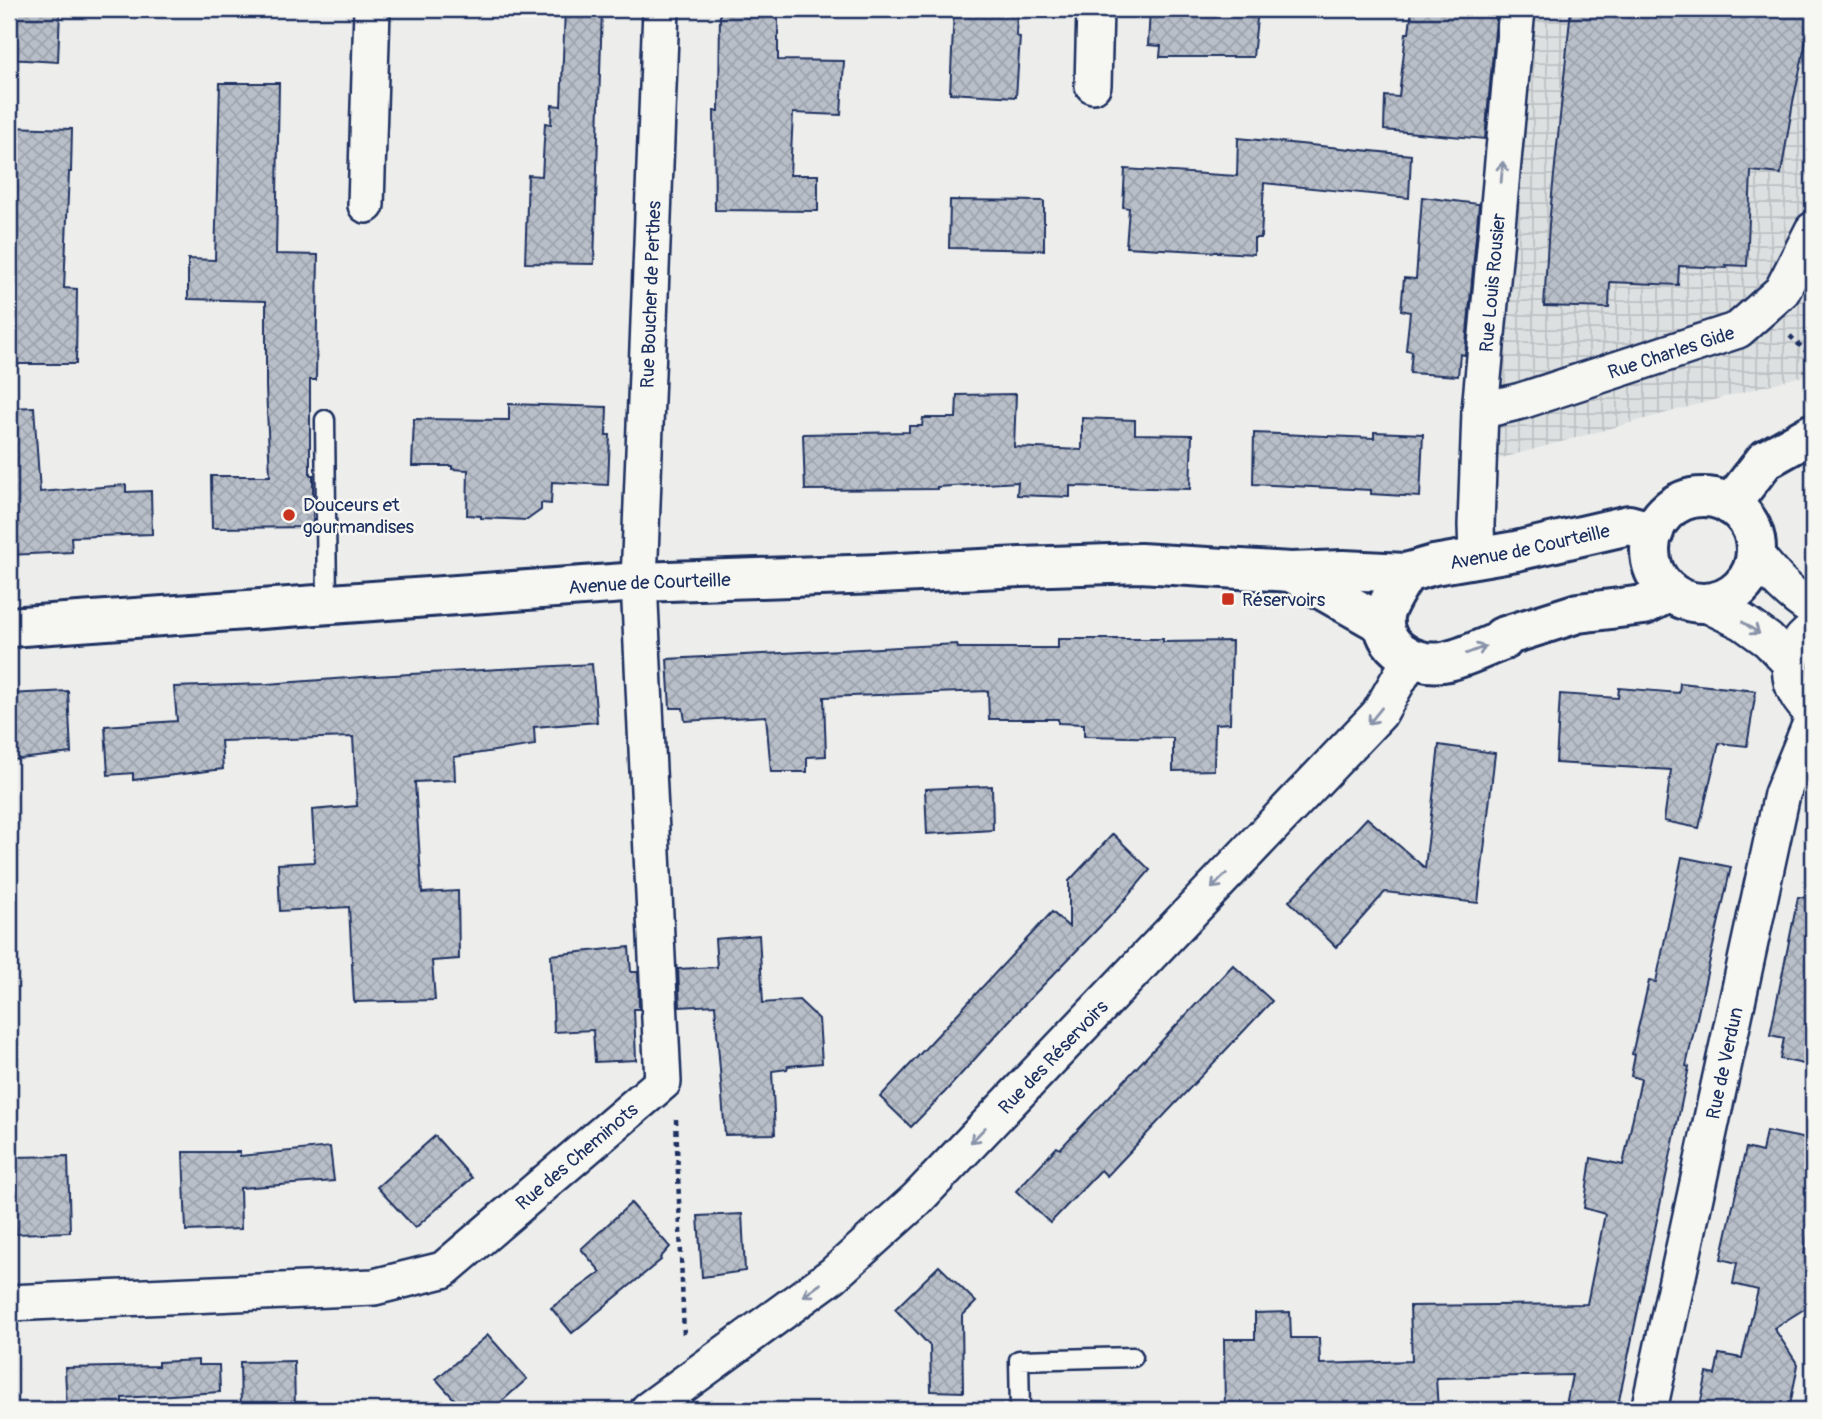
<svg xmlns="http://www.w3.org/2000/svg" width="1822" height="1419" font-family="Pangolin,sans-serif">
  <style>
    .industrial { fill: url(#industrial-grid) }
    .building { fill: url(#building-cross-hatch); stroke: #1b2f5e; stroke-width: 2 }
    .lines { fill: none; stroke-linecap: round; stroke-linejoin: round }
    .lane-casing { stroke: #1b2f5e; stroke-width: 23 }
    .street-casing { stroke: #1b2f5e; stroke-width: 40 }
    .secondary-casing { stroke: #1b2f5e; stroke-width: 44 }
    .path { stroke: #1b2f5e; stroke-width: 4.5; stroke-dasharray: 5 5; stroke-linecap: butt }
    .lane { stroke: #f6f6f2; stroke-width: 18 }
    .street { stroke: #f6f6f2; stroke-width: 35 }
    .secondary { stroke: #f6f6f2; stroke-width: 38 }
    .oneway { stroke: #8892a8 }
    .poi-dot { fill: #c8321e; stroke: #f6f6f2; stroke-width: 2.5 }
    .labels { text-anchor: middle; stroke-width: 5; stroke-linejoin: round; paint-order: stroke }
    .street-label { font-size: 19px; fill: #1b2f5e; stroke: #f6f6f2 }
    .poi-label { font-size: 19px; fill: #1b2f5e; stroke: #f6f6f2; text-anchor: start }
  </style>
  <defs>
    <pattern id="industrial-grid" width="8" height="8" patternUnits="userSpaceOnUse" patternTransform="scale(1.75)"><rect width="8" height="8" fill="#dde0e1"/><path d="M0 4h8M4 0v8" fill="none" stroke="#bdc0c3"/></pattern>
    <pattern id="building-cross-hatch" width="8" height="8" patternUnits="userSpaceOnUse" patternTransform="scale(1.75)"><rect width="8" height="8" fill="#b9bfc8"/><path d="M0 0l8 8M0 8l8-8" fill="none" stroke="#9ea4ae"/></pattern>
  </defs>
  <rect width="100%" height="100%" fill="#edeeec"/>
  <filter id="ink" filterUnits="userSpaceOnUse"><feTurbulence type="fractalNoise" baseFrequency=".0143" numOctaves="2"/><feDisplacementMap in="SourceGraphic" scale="14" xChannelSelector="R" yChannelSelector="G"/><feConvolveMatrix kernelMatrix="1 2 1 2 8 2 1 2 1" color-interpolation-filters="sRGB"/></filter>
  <g filter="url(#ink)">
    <!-- industrial -->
    <polygon class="industrial" points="1529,9 1813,9 1813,373 1495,460"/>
    <!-- building -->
    <g class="building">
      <polygon points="9,9 60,9 58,62 9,59"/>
      <polygon points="565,9 602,9 594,264 525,263 528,175 542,176 545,123 551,124 552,105 561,106"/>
      <polygon points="720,9 778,9 778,60 844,61 841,115 793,113 790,175 818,175 818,211 715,210 714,111 719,111"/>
      <polygon points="954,9 1017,12 1016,36 1020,37 1016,97 950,93"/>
      <polygon points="1150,9 1258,9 1253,57 1160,57 1161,46 1148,45"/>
      <polygon points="1412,9 1497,9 1485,139 1384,130 1385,96 1399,97 1406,33 1409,33"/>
      <polygon points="1571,9 1813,9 1793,102 1781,174 1751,171 1747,266 1726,265 1727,268 1679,266 1678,285 1610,282 1609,308 1544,306 1549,224"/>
      <polygon points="220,83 279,83 276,254 318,255 316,380 310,380 310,475 313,475 313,527 212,528 211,476 270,476 266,387 266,301 188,299 188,259 215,260"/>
      <polygon points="9,127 72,129 71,172 69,172 64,288 77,289 76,364 9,364"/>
      <polygon points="1238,138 1411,155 1409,198 1264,183 1261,238 1254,238 1254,254 1126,247 1129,208 1123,207 1125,169 1237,176"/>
      <polygon points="1422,197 1479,204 1465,355 1460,354 1458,376 1410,373 1412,351 1406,350 1410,312 1401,310 1404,278 1416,279"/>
      <polygon points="950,200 1044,201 1044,250 949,248"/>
      <polygon points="1016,394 1014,447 1082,450 1082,418 1135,420 1135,434 1192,435 1190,489 1070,486 1070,497 1017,495 1018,482 937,487 937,489 805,490 803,434 909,432 909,426 922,426 923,418 956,418 957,395"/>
      <polygon points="509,404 607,407 606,435 610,435 608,485 552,482 551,504 541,503 541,510 527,520 481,518 481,516 467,515 468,470 452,469 452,466 412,466 414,419 509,420"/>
      <polygon points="34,407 40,492 126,485 126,492 151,491 152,534 71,537 72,552 9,555 9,408"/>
      <polygon points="1374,432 1423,434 1420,497 1371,494 1371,490 1253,484 1254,433 1374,438"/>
      <polygon points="1058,639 1163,639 1163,642 1232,641 1230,723 1215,724 1214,770 1173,771 1173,738 1084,736 1084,724 1058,723 1058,719 989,719 988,691 824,697 826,756 807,757 807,772 771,772 766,716 685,721 683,708 670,708 667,659 957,644 958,648 1058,648"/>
      <polygon points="592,664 597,722 534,727 535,745 454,757 455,780 415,782 422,893 458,891 459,959 432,961 435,1000 354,1002 349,907 280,911 278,864 315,862 312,810 357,806 353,737 221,741 223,769 133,780 133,773 108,775 105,726 177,721 174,687 267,684 375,676"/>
      <polygon points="1680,683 1756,691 1747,746 1719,743 1699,828 1664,821 1671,770 1556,763 1560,694 1618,698 1619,688 1679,693"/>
      <polygon points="68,691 71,753 12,760 11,738 9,738 9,694"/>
      <polygon points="1439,745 1495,753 1478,903 1385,892 1336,947 1289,901 1367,818 1425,868"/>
      <polygon points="992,786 993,830 927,834 925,789"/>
      <polygon points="1113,834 1150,870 1115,911 1018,1011 945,1092 911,1127 880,1097 1052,912 1069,927 1069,881"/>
      <polygon points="1682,857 1731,867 1686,1066 1689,1067 1617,1410 1565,1410 1572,1375 1436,1378 1438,1410 1225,1410 1224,1339 1255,1339 1255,1313 1290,1312 1291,1338 1319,1338 1320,1364 1412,1361 1410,1306 1587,1304 1605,1214 1584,1208 1591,1158 1623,1165 1641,1079 1631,1076 1635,1055 1632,1054 1649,981 1656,982"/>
      <polygon points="1798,897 1813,898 1813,1066 1780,1059 1784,1038 1770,1035"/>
      <polygon points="759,935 763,1003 799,1000 819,1019 822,1063 788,1066 787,1069 772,1071 775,1134 725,1135 715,1005 680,1007 678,969 717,967 715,939"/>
      <polygon points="629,947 631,972 638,972 639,1009 634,1009 636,1060 595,1062 593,1030 554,1032 551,955"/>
      <polygon points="1233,965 1272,1001 1107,1176 1101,1170 1050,1223 1016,1191 1057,1147 1060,1149"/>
      <polygon points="1766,1131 1813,1140 1813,1210 1804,1254 1813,1256 1813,1284 1809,1306 1774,1328 1798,1365 1789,1410 1699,1410 1707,1373 1715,1375 1719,1354 1742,1358 1758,1290 1733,1284 1737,1263 1721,1259 1746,1148 1762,1152"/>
      <polygon points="435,1136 472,1178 415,1228 377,1187"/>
      <polygon points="330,1147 334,1181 240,1188 241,1229 186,1231 183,1152 240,1152 240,1156"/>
      <polygon points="68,1156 70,1232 16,1234 12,1157"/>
      <polygon points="631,1203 670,1247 660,1258 661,1260 572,1333 551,1308 601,1272 581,1249"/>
      <polygon points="742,1214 745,1271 702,1277 698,1216"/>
      <polygon points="939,1266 976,1302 962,1316 963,1392 931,1391 930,1346 895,1309"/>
      <polygon points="488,1335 527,1379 492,1410 464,1410 436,1379"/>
      <polygon points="198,1360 198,1365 219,1365 220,1392 122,1398 122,1410 67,1410 65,1368 158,1366 158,1362"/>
      <polygon points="294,1361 295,1410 241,1410 240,1362"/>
    </g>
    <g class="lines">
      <!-- lane casing -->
      <g class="lane-casing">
        <g id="lane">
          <polyline points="325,420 327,604"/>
          <polyline points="1020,1410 1019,1360 1133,1357"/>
        </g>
      </g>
      <!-- street casing -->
      <g class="street-casing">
        <g id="street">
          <polyline points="1093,85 1095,9"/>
          <polyline points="366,205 372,9"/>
          <path id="s1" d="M1480 411 1521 401 1738 330 1782 291 1813 230"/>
          <path d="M1756 555C1773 576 1790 595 1813 609"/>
          <path id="s2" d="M1477 557 1476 525 1480 411 1517 9"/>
          <polyline points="1704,603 1743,622 1768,640 1791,664"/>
          <path d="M1813 630C1781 652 1785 690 1813 713"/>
          <path id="s3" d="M9 1303 374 1287 443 1270 663 1082 639 582 661 9"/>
          <path id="s4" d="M648 1410 833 1275 917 1199 1379 714 1411 658"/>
          <path id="s5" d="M1649 1410 1782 794 1813 718"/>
        </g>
      </g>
      <!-- secondary casing -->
      <g class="secondary-casing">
        <g id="secondary">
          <circle cx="1703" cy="550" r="53"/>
          <polyline points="1730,505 1765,460 1813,433"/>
          <polyline points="1291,572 1384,625"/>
          <path d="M1406 573C1400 584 1386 604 1384 616 1380 647 1415 666 1443 662 1463 659 1484 647 1504 640L1502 637 1578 613 1644 605 1670 592"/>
          <path id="s6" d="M9 627 639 582 879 574 1021 567 1140 563 1291 572 1343 570 1406 573 1434 565 1516 551 1629 525 1654 532"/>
        </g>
      </g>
      <!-- path -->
      <g class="path">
        <polyline points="1790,336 1808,353 1813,365"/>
        <polyline points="676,1119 684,1337"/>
      </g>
      <!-- lane -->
      <use href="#lane" class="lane"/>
      <!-- street -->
      <use href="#street" class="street"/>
      <!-- secondary -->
      <use href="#secondary" class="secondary"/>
    </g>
    <!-- one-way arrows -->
    <defs><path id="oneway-shaft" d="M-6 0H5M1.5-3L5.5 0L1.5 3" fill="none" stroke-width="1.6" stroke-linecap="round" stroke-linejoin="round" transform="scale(1.75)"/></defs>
    <g class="oneway">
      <use href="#oneway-shaft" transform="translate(1502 172) rotate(-85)"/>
      <use href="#oneway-shaft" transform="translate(1751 628) rotate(35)"/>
      <use href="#oneway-shaft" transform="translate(1476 650) rotate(-21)"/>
      <use href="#oneway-shaft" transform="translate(1375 716) rotate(129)"/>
      <use href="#oneway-shaft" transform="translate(1219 881) rotate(134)"/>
      <use href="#oneway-shaft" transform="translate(978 1135) rotate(134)"/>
      <use href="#oneway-shaft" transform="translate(812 1290) rotate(144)"/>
    </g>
  </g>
  <!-- markers -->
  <g class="poi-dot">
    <circle cx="289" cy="515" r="7"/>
    <rect x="1221" y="592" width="14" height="14" rx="3.5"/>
  </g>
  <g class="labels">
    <!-- street labels -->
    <g class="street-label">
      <text dy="7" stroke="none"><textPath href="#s2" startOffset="275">Rue Louis Rousier</textPath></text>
      <text dy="7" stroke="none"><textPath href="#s3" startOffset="1514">Rue Boucher de Perthes</textPath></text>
      <text dy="7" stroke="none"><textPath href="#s1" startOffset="200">Rue Charles Gide</textPath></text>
      <text dy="7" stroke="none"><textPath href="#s6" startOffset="1526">Avenue de Courteille</textPath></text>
      <text dy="7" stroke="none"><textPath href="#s6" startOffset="642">Avenue de Courteille</textPath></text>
      <text dy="7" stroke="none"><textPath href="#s4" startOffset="539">Rue des Réservoirs</textPath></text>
      <text dy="7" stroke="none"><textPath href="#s5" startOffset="355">Rue de Verdun</textPath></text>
      <text dy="7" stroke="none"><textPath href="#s3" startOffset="612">Rue des Cheminots</textPath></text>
    </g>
    <!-- poi labels -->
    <g class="poi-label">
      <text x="303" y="511">Douceurs et<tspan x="303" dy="22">gourmandises</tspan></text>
      <text x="1242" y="606">Réservoirs</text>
    </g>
  </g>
  <!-- margin -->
  <rect width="1822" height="1419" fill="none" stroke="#f6f6f2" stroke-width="35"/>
  <rect x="18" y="18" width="1787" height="1384" fill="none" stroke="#1b2f5e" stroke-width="2.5" filter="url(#ink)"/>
</svg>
